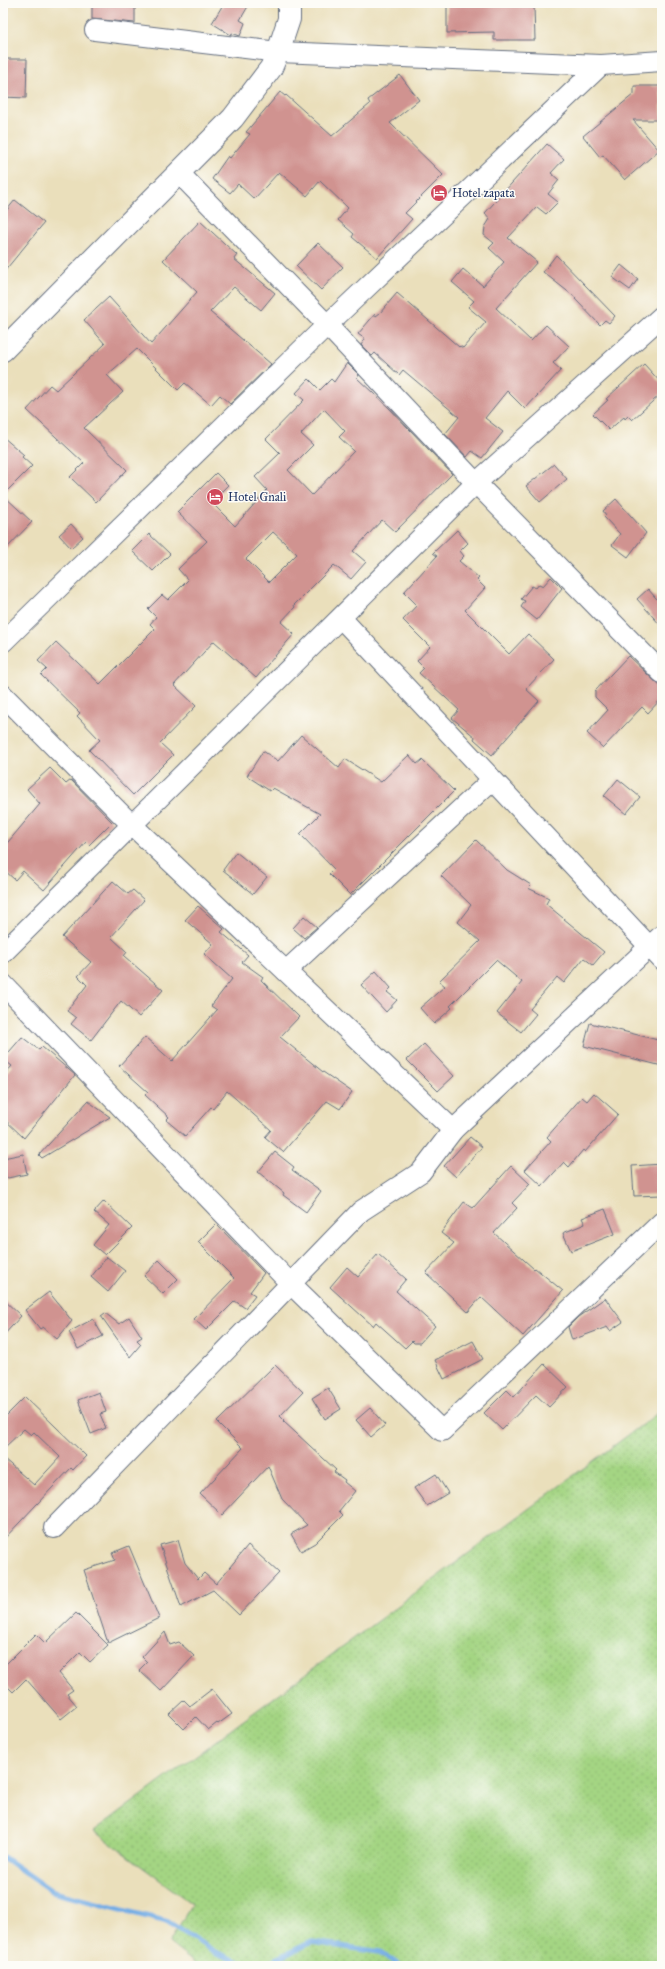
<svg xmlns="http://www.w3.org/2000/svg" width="665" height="1969" font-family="'IM FELL Great Primer',serif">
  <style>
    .grass { fill: url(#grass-dots); stroke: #608270 }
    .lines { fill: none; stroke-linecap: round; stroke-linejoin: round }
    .stream { stroke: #75ade5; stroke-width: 5.5 }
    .building { fill: #d09390; fill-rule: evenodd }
    .minor-casing { stroke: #636d7f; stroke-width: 22 }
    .tertiary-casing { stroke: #636d7f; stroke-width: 24 }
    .minor { stroke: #fff; stroke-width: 20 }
    .tertiary { stroke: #fff; stroke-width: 22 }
    .labels { text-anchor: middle; stroke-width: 3; stroke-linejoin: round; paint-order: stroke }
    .poi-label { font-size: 12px; fill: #1b2f5e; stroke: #fdfcf7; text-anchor: start }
  </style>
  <defs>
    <pattern id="grass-dots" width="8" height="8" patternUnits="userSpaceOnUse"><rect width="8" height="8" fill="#a4d583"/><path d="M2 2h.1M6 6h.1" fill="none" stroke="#8db774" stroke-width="1.8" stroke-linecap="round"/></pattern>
  </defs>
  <rect width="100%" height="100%" fill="#fdfcf7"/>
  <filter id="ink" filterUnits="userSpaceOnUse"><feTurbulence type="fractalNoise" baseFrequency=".025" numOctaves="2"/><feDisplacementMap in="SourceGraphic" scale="8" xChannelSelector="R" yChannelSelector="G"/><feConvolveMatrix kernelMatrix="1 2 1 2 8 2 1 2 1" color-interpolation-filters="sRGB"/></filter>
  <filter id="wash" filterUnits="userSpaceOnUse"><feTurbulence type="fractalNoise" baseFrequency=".012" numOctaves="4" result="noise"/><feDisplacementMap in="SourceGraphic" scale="16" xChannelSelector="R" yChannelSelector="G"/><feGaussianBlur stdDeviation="0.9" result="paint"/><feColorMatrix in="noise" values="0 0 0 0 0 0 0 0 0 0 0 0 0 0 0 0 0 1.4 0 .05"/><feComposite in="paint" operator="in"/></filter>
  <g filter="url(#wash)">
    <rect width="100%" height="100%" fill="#eadfbb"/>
    <!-- grass -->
    <polygon class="grass" points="662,1410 662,1966 198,1966 169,1943 192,1904 94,1831"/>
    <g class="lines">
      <!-- stream -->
      <g class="stream">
        <polyline points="3,1857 53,1892 168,1922 215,1952 248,1966"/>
        <polyline points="261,1966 312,1942 380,1952 400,1966"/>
      </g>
    </g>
    <g id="blocks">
      <!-- building -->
      <g class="building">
        <polygon points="92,3 135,3 135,23 92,19"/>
        <polygon points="224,3 250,3 240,20 245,23 240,36 232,33 231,35 212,23"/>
        <polygon points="447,3 522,3 522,6 534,6 535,40 494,40 494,32 447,33"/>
        <polygon points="3,59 27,59 26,98 3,97"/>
        <polygon points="400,75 419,100 390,123 443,175 405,213 412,219 377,258 352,237 354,234 338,220 348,208 320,181 307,196 279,172 254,199 238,184 230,193 212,179 228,156 230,158 250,134 246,132 280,92 285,96 286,95 332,136 370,104 368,100"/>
        <polygon points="634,86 660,86 662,120 633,120 659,150 625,180 603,155 600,157 583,136 634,94"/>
        <polygon points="547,144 564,159 551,173 559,180 548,194 558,202 546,214 537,207 508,238 537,262 496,308 531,341 546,325 569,346 553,363 561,370 525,409 507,391 485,418 503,432 482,458 472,451 467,457 445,434 459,417 403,370 399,375 375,353 372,356 361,345 365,339 358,334 375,314 376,316 380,313 397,293 459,347 460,346 463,348 486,322 468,307 474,301 452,282 463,269 483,286 504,262 489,248 494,243 484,235 485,227 490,219 485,213"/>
        <polygon points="15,200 44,223 3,273 3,215"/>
        <polygon points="200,221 237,255 234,259 275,293 261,310 234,287 210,312 271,364 230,404 220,395 211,405 185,383 178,390 137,349 107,375 123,392 84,428 127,470 96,502 70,477 84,463 27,410 50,385 56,390 105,344 84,320 109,297 151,344 197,292 163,260"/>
        <polygon points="318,243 343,267 321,290 296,266"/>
        <polygon points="556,255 615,316 609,323 605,320 600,325 575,299 576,298 543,272"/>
        <polygon points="621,265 638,279 630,290 612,277"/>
        <path d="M347 363 359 375 357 378 389 408 452 474 395 532 382 520 353 551 366 562 351 579 334 565 294 605 295 607 281 622 294 634 256 678 214 641 174 685 196 706 160 743 173 755 133 795 89 750 100 740 77 716 80 713 41 675 47 669 38 661 56 642 100 684 155 629 150 624 156 617 148 609 162 595 168 600 188 580 178 569 207 541 177 512 216 473 228 485 211 502 235 526 267 490 255 477 280 453 266 439 304 400 296 393 309 379 320 390 331 379 334 382ZM324 409 345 431 339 437 354 451 312 495 288 470 313 445 301 434ZM273 532 297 554 269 582 246 559Z"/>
        <polygon points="644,364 662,384 662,393 632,420 628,416 625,419 624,417 609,430 593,414 608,400 606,399"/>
        <polygon points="3,437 24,455 22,457 32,466 3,495 32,522 3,552"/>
        <polygon points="554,464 567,479 540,502 526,486"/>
        <polygon points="616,499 646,533 628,557 612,545 620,534 604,517 606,515 603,511"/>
        <polygon points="71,524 83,537 71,548 59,535"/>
        <polygon points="457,530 468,543 460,551 464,556 459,561 479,578 477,580 485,588 465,610 509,654 528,634 554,659 526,689 539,701 492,755 474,739 475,737 452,718 459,710 419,673 424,668 417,661 430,647 403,620 417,605 404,592 437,556 433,553"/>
        <polygon points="149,534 170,554 153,571 132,551"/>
        <polygon points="551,577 562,588 537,620 521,607 525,601 521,599 532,586 536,588 539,584 543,586"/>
        <polygon points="648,589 662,605 662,627 637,599"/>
        <polygon points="628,656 662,688 662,698 648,713 642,707 603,748 587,733 608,710 595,697 595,691"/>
        <polygon points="301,735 339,768 345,759 381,782 409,755 417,764 422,760 454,791 350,895 329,874 334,869 300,834 320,814 273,788 270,791 247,776 263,751 278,761"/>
        <polygon points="50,768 66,784 71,780 112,822 89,845 86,842 44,890 23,871 15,880 3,869 3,848 40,804 27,789"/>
        <polygon points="618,779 640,797 626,814 604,796"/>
        <polygon points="476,840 507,870 531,885 528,888 549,898 546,904 604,952 593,965 584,958 564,983 557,977 530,1009 536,1014 521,1032 497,1013 522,982 496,960 450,1006 452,1008 434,1024 420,1008 445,986 439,981 480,941 458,922 471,905 441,876"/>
        <polygon points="236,852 267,877 253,894 223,870"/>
        <polygon points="113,881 128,894 133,890 144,900 111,937 127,952 124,956 163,990 139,1017 121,1001 91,1040 71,1024 76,1018 67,1011 87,985 78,976 91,962 62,937"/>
        <polygon points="198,906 224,929 221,932 248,955 242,962 263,977 261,980 299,1017 280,1037 323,1072 352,1092 340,1109 327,1101 283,1152 265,1137 271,1130 227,1091 213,1109 211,1107 185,1136 166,1120 169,1117 145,1095 148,1092 119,1066 145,1037 172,1061 217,1010 211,1006 232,979 204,954 213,944 185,920"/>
        <polygon points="304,916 317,927 304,938 293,928"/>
        <polygon points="376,971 391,988 387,992 397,1000 386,1012 361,985"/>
        <polygon points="590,1023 662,1041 662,1066 584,1046"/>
        <polygon points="22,1037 39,1050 42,1047 75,1075 24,1138 3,1118 3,1076 12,1066 3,1059"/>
        <polygon points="424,1044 454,1076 438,1091 407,1060"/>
        <polygon points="594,1093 618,1114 585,1152 583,1150 569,1167 564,1162 542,1186 525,1170 551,1141 547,1137 582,1097 587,1101"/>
        <polygon points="88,1101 110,1117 42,1158 39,1155"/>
        <polygon points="470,1137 482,1147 456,1177 444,1166"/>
        <polygon points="275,1152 294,1167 292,1170 321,1191 306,1212 283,1195 284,1193 258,1172"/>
        <polygon points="23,1154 27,1174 3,1179 3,1158"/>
        <polygon points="662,1164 662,1195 634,1196 632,1166"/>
        <polygon points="511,1166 530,1184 512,1203 517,1208 494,1233 534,1269 535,1268 563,1291 523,1336 481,1297 468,1312 426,1273 454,1243 441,1233 464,1202 473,1208"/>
        <polygon points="104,1201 132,1228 105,1255 93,1245 109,1225 94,1212"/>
        <polygon points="605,1209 615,1234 571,1251 563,1233 585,1224 582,1218"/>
        <polygon points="216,1224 264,1273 250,1292 255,1295 245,1308 235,1301 206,1330 194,1319 234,1278 198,1242"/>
        <polygon points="378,1254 406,1279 396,1291 435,1326 420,1343 414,1343 412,1341 405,1348 376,1322 373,1326 330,1287 347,1267 358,1277"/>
        <polygon points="107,1257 125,1271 108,1292 91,1277"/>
        <polygon points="159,1260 178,1279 163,1294 144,1276"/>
        <polygon points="49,1292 72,1321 57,1339 43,1327 40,1329 25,1310"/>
        <polygon points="605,1298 623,1322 610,1331 607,1327 572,1340 568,1327 578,1317"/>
        <polygon points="3,1299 21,1316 3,1336"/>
        <polygon points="105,1313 119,1324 129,1317 142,1337 137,1340 141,1344 130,1357 101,1316"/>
        <polygon points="93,1319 103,1336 78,1349 69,1332"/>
        <polygon points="473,1341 483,1359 444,1379 435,1360"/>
        <polygon points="544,1364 568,1387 549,1407 536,1395 502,1430 484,1413 507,1390 514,1397"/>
        <polygon points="275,1365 303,1392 280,1416 284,1420 283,1421 336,1470 334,1472 345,1480 344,1482 355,1491 339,1511 343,1515 315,1543 301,1551 291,1534 307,1525 282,1499 268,1466 222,1515 200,1494 243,1448 217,1422"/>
        <polygon points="328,1388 341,1409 325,1419 312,1398"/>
        <polygon points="99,1392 106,1412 100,1414 106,1428 91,1434 78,1400"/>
        <polygon points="25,1397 86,1456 73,1470 71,1468 3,1540 3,1458 34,1485 60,1457 34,1432 31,1435 24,1429 3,1449 3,1419"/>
        <polygon points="370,1408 385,1425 371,1437 356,1420"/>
        <polygon points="436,1474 448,1493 427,1506 414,1488"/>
        <polygon points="178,1540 185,1563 198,1579 204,1573 216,1584 248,1545 279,1573 239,1615 213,1590 181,1607 160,1545"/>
        <polygon points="129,1546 159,1618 108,1643 84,1570 115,1560 112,1553"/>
        <polygon points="76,1613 108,1645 90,1662 80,1652 59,1673 73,1690 67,1694 77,1706 61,1719 26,1679 13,1692 3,1682 3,1667 36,1634 45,1643"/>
        <polygon points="165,1632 170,1645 179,1642 194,1656 161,1691 139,1670 147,1662 142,1657"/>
        <polygon points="212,1689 232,1714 218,1724 217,1723 208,1730 196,1717 184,1729 169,1714 184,1700 190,1706"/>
      </g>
    </g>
  </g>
  <g filter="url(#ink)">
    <use href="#blocks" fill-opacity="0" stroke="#636d7f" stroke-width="1"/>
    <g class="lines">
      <!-- minor casing -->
      <g class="minor-casing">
        <g id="minor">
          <polyline points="95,30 278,52 601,65 662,61"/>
          <polyline points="179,173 327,325 476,483 662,673"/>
          <polyline points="341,618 662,960"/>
          <polyline points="3,642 327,325 601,65"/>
          <polyline points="3,695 131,824 453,1130"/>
          <polyline points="3,953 476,483 662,316"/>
          <polyline points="286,971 492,780"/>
          <polyline points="3,984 290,1283 442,1431 662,1222"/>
          <polyline points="54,1528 361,1211 421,1172 453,1130 662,935"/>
        </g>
      </g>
      <!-- tertiary casing -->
      <g class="tertiary-casing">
        <polyline id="tertiary" points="3,350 233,118 271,68 278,52 289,19 289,3"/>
      </g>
      <!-- minor -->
      <use href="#minor" class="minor"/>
      <!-- tertiary -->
      <use href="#tertiary" class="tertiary"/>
    </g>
  </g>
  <!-- icons -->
  <defs>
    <g id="hotel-disc" transform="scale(0.9)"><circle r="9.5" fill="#d1495b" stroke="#fdfcf7"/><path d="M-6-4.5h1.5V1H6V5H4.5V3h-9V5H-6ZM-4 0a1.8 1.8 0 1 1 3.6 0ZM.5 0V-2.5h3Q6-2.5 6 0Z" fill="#fff"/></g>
  </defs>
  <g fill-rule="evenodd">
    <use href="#hotel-disc" x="439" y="193"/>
    <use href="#hotel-disc" x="215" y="497"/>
  </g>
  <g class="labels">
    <!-- poi labels -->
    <g class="poi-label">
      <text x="452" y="197">Hotel zapata</text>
      <text x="228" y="501">Hotel Gnali</text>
    </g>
  </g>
  <!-- margin -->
  <rect width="665" height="1969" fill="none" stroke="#fdfcf7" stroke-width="16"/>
</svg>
